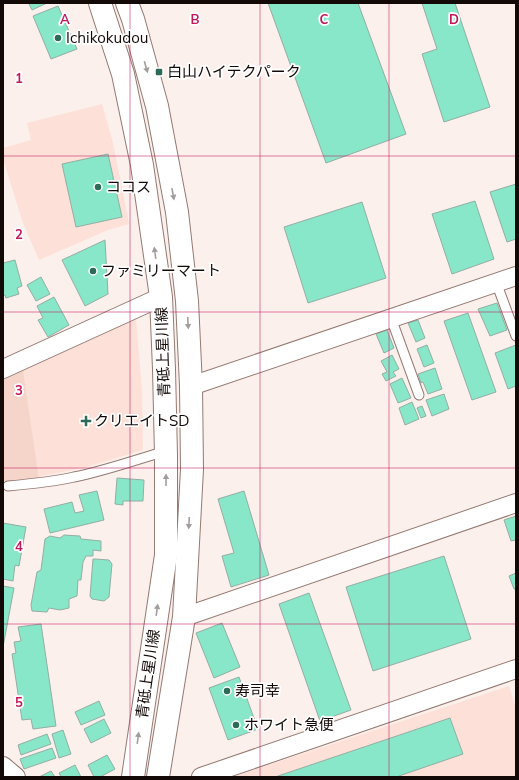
<svg xmlns="http://www.w3.org/2000/svg" width="519" height="780" font-family="Mulish,'Noto Sans JP',sans-serif">
  <style>
    .built { fill: #fde0d7 }
    .green { fill: #f5d4ca }
    .building { fill: #87e7c8; stroke: #93aea4 }
    .lines { fill: none; stroke-linecap: round; stroke-linejoin: round }
    .service-casing { stroke: #937a72; stroke-width: 11 }
    .minor-casing { stroke: #937a72; stroke-width: 20 }
    .secondary-casing { stroke: #937a72; stroke-width: 24 }
    .service { stroke: #fff; stroke-width: 9 }
    .minor { stroke: #fff; stroke-width: 18 }
    .secondary { stroke: #fff; stroke-width: 22 }
    .oneway { fill: #a19d9c }
    .grid { fill: none; stroke: #c2185b; stroke-width: 1; stroke-opacity: 0.55 }
    .poi-dot { fill: #2c6b58; stroke: #fff; stroke-width: 1.5 }
    .labels { text-anchor: middle; stroke-width: 3.5; stroke-linejoin: round; paint-order: stroke }
    .poi-label { font-size: 15px; fill: #130a08; stroke: #fff; text-anchor: start }
    .street-label { font-size: 15px; fill: #130a08; stroke: #fff }
    .grid-label { font-size: 13px; text-anchor: middle; font-weight: bold; fill: #c2185b; stroke: #fff; stroke-width: 3.5; stroke-linejoin: round; paint-order: stroke }
  </style>
  <rect width="100%" height="100%" fill="#fcf0ec"/>
  <!-- built -->
  <g class="built">
    <polygon points="102,104 113,143 129,224 108,230 39,260 23,223 3,159 3,148 31,140 27,123"/>
    <polygon points="136,318 142,392 143,450 83,468 38,477 23,370"/>
    <polygon points="509,686 516,708 516,777 232,777"/>
  </g>
  <!-- green -->
  <polygon class="green" points="23,370 39,480 4,481 6,490 3,491 3,380"/>
  <!-- building -->
  <g class="building">
    <polygon points="31,3 47,3 32,10 29,4"/>
    <polygon points="268,3 358,3 406,134 326,163"/>
    <polygon points="422,3 455,3 490,107 444,122 422,54 437,49"/>
    <polygon points="58,6 77,49 51,59 33,16"/>
    <polygon points="108,154 122,217 76,227 62,164"/>
    <polygon points="516,184 516,239 507,242 490,192"/>
    <polygon points="475,201 494,259 452,274 432,214"/>
    <polygon points="362,202 386,278 308,303 284,227"/>
    <polygon points="105,240 108,294 85,306 62,260"/>
    <polygon points="15,260 22,286 17,288 19,294 6,298 5,295 3,296 3,263"/>
    <polygon points="41,277 50,294 36,301 27,285"/>
    <polygon points="54,297 69,325 48,337 38,320 43,318 37,306"/>
    <polygon points="497,303 507,330 490,336 478,309"/>
    <polygon points="468,313 496,392 472,400 444,321"/>
    <polygon points="418,320 425,338 416,342 408,323"/>
    <polygon points="387,330 394,348 384,353 376,334"/>
    <polygon points="427,345 434,363 424,367 417,349"/>
    <polygon points="516,345 516,386 508,389 495,353"/>
    <polygon points="392,355 399,369 393,372 396,376 386,381 382,374 387,372 381,361"/>
    <polygon points="435,368 442,389 428,394 423,382 421,383 418,374"/>
    <polygon points="402,378 411,398 398,403 390,384"/>
    <polygon points="444,394 449,409 432,416 426,400"/>
    <polygon points="412,402 419,419 405,425 399,408"/>
    <polygon points="422,406 426,416 421,418 417,408"/>
    <polygon points="117,478 144,480 143,501 123,501 123,505 115,504"/>
    <polygon points="97,491 104,520 50,533 44,509 72,502 75,513 84,511 79,495"/>
    <polygon points="244,491 269,575 231,587 222,556 234,553 218,499"/>
    <polygon points="516,516 516,540 511,541 504,520"/>
    <polygon points="3,523 26,527 19,566 15,565 13,581 3,579"/>
    <polygon points="64,535 80,536 81,539 101,541 101,551 93,550 93,556 86,556 83,562 81,580 78,580 77,596 69,599 69,608 60,610 49,608 47,612 32,611 31,605 37,572 41,570 45,539 50,536 60,538"/>
    <polygon points="444,556 471,639 373,671 346,587"/>
    <polygon points="93,559 95,559 109,560 112,564 109,597 104,601 92,599 90,596"/>
    <polygon points="516,573 516,589 514,589 509,576"/>
    <polygon points="3,586 14,588 3,647"/>
    <polygon points="309,593 351,710 320,721 279,604"/>
    <polygon points="222,623 240,667 214,678 196,633"/>
    <polygon points="41,624 56,726 33,729 31,719 22,720 12,654 16,653 14,642 21,641 18,627"/>
    <polygon points="239,677 258,729 228,740 209,688"/>
    <polygon points="99,701 105,715 81,725 75,712"/>
    <polygon points="450,718 463,754 396,777 275,777"/>
    <polygon points="104,719 111,733 91,743 84,729"/>
    <polygon points="63,730 71,754 59,758 52,734"/>
    <polygon points="47,734 51,744 21,755 18,745"/>
    <polygon points="52,748 56,758 24,769 20,759"/>
    <polygon points="107,755 115,769 100,777 94,777 88,765"/>
    <polygon points="75,765 81,777 61,777 59,773"/>
    <polygon points="51,771 55,777 39,777"/>
  </g>
  <g class="lines">
    <!-- service casing -->
    <g class="service-casing">
      <g id="service">
        <polyline points="496,282 516,336"/>
        <polyline points="391,318 419,395"/>
        <path d="M8 486C30 484 52 482 74 477 105 471 135 460 166 451"/>
      </g>
    </g>
    <!-- minor casing -->
    <g class="minor-casing">
      <g id="minor">
        <polyline points="3,369 161,297"/>
        <polyline points="191,386 516,276"/>
        <polyline points="184,617 516,503"/>
        <polyline points="3,766 16,777"/>
        <polyline points="201,777 516,669"/>
      </g>
    </g>
    <!-- secondary casing -->
    <g class="secondary-casing">
      <g id="secondary">
        <polyline points="100,3 123,74 142,165 161,297 164,369 166,455 166,555 133,777"/>
        <polyline points="127,3 133,19 157,106 177,212 187,301 191,386 192,469 184,617 158,777"/>
      </g>
    </g>
    <!-- service -->
    <use href="#service" class="service"/>
    <!-- minor -->
    <use href="#minor" class="minor"/>
    <!-- secondary -->
    <use href="#secondary" class="secondary"/>
  </g>
  <!-- one-way arrows -->
  <defs><path id="oneway-solid" d="M-6-.8H1V-3.2L6.5 0L1 3.2V.8H-6Z"/></defs>
  <g class="oneway">
    <use href="#oneway-solid" transform="translate(146 67) rotate(74)"/>
    <use href="#oneway-solid" transform="translate(173 194) rotate(79)"/>
    <use href="#oneway-solid" transform="translate(155 253) rotate(-98)"/>
    <use href="#oneway-solid" transform="translate(188 323) rotate(87)"/>
    <use href="#oneway-solid" transform="translate(166 480) rotate(-90)"/>
    <use href="#oneway-solid" transform="translate(189 523) rotate(93)"/>
    <use href="#oneway-solid" transform="translate(157 610) rotate(-82)"/>
    <use href="#oneway-solid" transform="translate(138 738) rotate(-82)"/>
  </g>
  <!-- grid -->
  <path class="grid" d="M130 3V777M260 3V777M389 3V777M3 156H516M3 312H516M3 468H516M3 624H516"/>
  <!-- markers -->
  <g class="poi-dot">
    <circle cx="58" cy="38" r="4"/>
    <rect x="155" y="68" width="8" height="8" rx="2"/>
    <circle cx="98" cy="187" r="4"/>
    <circle cx="93" cy="271" r="4"/>
    <path d="M84 415h4v4h4v4h-4v4h-4v-4h-4v-4h4z"/>
    <circle cx="227" cy="691" r="4"/>
    <circle cx="236" cy="725" r="4"/>
  </g>
  <g class="labels">
    <!-- poi labels -->
    <g class="poi-label">
      <text x="66" y="43">Ichikokudou</text>
      <text x="167" y="77">白山ハイテクパーク</text>
      <text x="106" y="192">ココス</text>
      <text x="101" y="276">ファミリーマート</text>
      <text x="94" y="426">クリエイトSD</text>
      <text x="235" y="696">寿司幸</text>
      <text x="244" y="730">ホワイト急便</text>
    </g>
    <!-- street labels -->
    <g class="street-label">
      <text transform="translate(163 352) rotate(-92)" y="5">青砥上星川線</text>
      <text transform="translate(148 674) rotate(-82)" y="5">青砥上星川線</text>
    </g>
  </g>
  <g class="grid-label">
    <text x="65" y="24">A</text>
    <text x="195" y="24">B</text>
    <text x="324" y="24">C</text>
    <text x="454" y="24">D</text>
    <text x="19" y="83">1</text>
    <text x="19" y="239">2</text>
    <text x="19" y="395">3</text>
    <text x="19" y="551">4</text>
    <text x="19" y="707">5</text>
  </g>
  <!-- border -->
  <rect width="519" height="780" fill="none" stroke="#130a08" stroke-width="8"/>
</svg>
